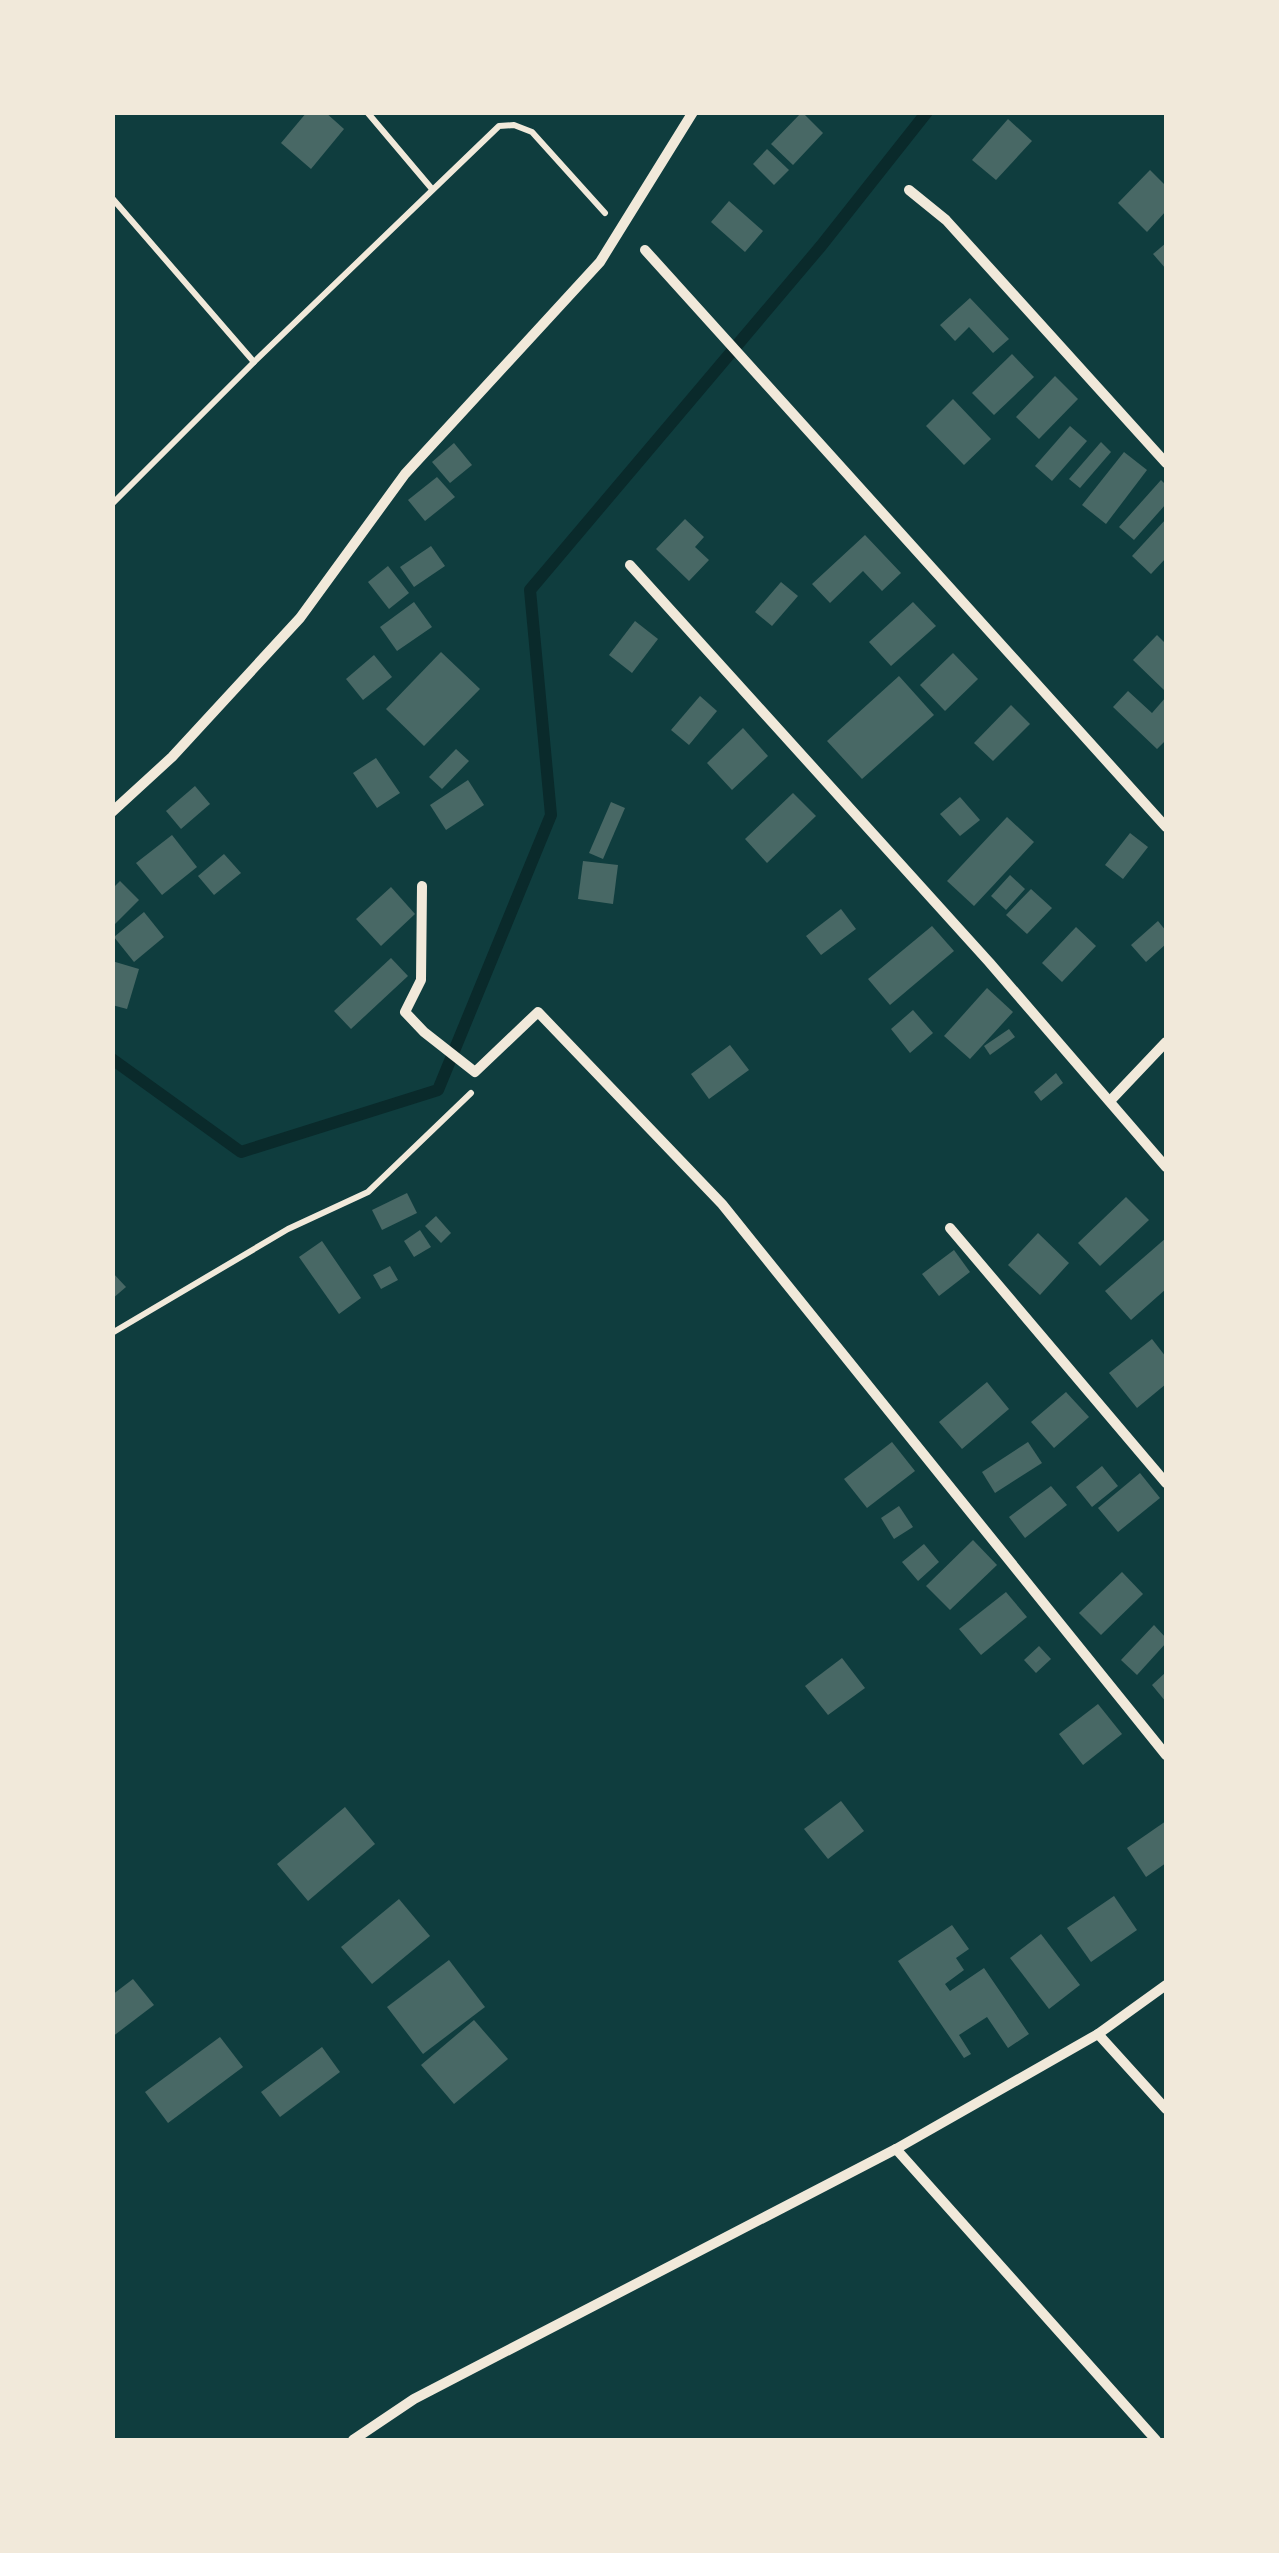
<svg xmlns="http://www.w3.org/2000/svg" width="1279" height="2553" font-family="'IBM Plex Sans',sans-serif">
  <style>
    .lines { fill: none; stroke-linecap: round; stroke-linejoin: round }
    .stream { stroke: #0a2a2b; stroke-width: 12 }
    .building { fill: #486865 }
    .path { stroke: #f1e9da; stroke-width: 6 }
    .minor { stroke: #f1e9da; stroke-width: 10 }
  </style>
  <rect width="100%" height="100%" fill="#0f3d3e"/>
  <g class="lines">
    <!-- stream -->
    <polyline class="stream" points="112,1059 241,1152 438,1090 551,815 530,590 821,246 927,112"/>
  </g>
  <!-- building -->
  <g class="building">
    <polygon points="307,112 325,112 344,129 311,169 281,143"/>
    <polygon points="802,112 823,133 793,165 771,144"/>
    <polygon points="1008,119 1032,141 996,180 972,160"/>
    <polygon points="767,149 789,170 774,185 753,164"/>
    <polygon points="1150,170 1166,186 1166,211 1147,232 1118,203"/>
    <polygon points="729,201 763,231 745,252 711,222"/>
    <polygon points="1166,243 1166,269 1153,254"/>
    <polygon points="970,298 1009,339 993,353 969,327 955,341 940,325"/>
    <polygon points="1012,354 1034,377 994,415 972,393"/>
    <polygon points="1055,376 1078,399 1039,439 1016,417"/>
    <polygon points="953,399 991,439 964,465 926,426"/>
    <polygon points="1070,426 1087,441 1052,481 1035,466"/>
    <polygon points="1101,442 1111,452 1080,488 1069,479"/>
    <polygon points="454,443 472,465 450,483 432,462"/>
    <polygon points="1124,452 1147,470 1106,524 1082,505"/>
    <polygon points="437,477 455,497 425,521 408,500"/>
    <polygon points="1161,480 1166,485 1166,504 1134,540 1119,527"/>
    <polygon points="685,519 704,537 695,547 709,560 689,581 656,549"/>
    <polygon points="1166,519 1166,558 1151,574 1132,556"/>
    <polygon points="865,535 901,573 882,591 863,571 830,603 812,584"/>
    <polygon points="431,546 445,566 414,587 400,567"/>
    <polygon points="388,566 409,593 389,609 368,582"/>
    <polygon points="781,582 798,596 772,626 755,612"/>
    <polygon points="414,602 432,627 397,651 380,627"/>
    <polygon points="913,602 936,626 891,666 869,642"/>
    <polygon points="635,621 658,639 632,673 609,655"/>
    <polygon points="1157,635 1166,644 1166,692 1133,660"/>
    <polygon points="441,652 480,689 424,746 386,709"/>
    <polygon points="953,653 978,679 945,711 920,685"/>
    <polygon points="374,655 392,677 363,700 346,679"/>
    <polygon points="899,676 934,715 862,779 827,741"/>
    <polygon points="1128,691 1152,713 1166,697 1166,740 1157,749 1113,707"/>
    <polygon points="700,696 717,711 689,745 671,730"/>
    <polygon points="1011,705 1030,724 993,761 974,743"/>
    <polygon points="743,728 768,756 732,790 707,763"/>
    <polygon points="456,749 469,761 442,789 429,777"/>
    <polygon points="376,758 400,793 377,808 353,773"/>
    <polygon points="468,780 484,805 446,830 430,805"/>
    <polygon points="195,786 210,804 181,829 166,811"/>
    <polygon points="793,793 816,816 767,863 745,839"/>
    <polygon points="960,797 980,820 960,836 940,814"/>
    <polygon points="611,802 625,808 603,859 589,853"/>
    <polygon points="1007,817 1034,842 974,906 947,881"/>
    <polygon points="1130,833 1148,847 1123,879 1105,865"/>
    <polygon points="172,835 197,867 162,895 136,863"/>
    <polygon points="224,854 241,873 214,895 198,876"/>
    <polygon points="583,861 618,865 613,904 578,899"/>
    <polygon points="1010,875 1025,889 1006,910 991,896"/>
    <polygon points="120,881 139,900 112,927 112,889"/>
    <polygon points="391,887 415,914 381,946 356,919"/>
    <polygon points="1031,889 1052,908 1027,934 1006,915"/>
    <polygon points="841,909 856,929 821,955 806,936"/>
    <polygon points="144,912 164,937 134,962 114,937"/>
    <polygon points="1158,921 1166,931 1166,944 1146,962 1131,945"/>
    <polygon points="932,926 954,951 890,1005 868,979"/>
    <polygon points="1076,927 1096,946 1062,982 1042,963"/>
    <polygon points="391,958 408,976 351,1029 334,1011"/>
    <polygon points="112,961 139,969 127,1009 112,1005"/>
    <polygon points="987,988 1013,1012 970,1059 944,1036"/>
    <polygon points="913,1010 933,1033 910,1053 891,1029"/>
    <polygon points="1009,1029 1015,1037 990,1055 984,1046"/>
    <polygon points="730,1045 749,1070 709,1099 691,1074"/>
    <polygon points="1056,1073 1063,1083 1041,1101 1034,1092"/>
    <polygon points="407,1193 417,1213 382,1230 372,1210"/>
    <polygon points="1126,1197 1149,1220 1100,1266 1078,1243"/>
    <polygon points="436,1216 451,1233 441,1243 425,1226"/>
    <polygon points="420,1230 431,1247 414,1257 404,1241"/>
    <polygon points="1038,1233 1069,1263 1040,1295 1008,1265"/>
    <polygon points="1166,1238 1166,1289 1131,1320 1105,1291"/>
    <polygon points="322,1241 361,1298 339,1314 299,1257"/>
    <polygon points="954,1250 970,1272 939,1296 922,1274"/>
    <polygon points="390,1266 398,1280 381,1289 373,1275"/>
    <polygon points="112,1272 126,1287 112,1299"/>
    <polygon points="1152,1339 1166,1357 1166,1384 1137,1408 1109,1373"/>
    <polygon points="987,1382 1009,1409 962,1449 939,1422"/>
    <polygon points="1066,1392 1089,1417 1054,1448 1031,1422"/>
    <polygon points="892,1442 915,1471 867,1508 844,1479"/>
    <polygon points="1028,1442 1042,1463 995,1493 982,1472"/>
    <polygon points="1102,1466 1118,1486 1092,1507 1076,1487"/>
    <polygon points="1140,1473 1160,1498 1118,1532 1098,1508"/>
    <polygon points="1051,1486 1067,1505 1025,1538 1009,1517"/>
    <polygon points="899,1506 913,1527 894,1539 881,1518"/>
    <polygon points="973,1540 997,1565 950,1610 926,1586"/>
    <polygon points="924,1544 939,1562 918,1581 902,1562"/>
    <polygon points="1122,1572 1143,1594 1101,1635 1079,1613"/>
    <polygon points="1006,1592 1027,1617 981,1655 959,1629"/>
    <polygon points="1154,1625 1166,1638 1166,1643 1137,1675 1121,1660"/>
    <polygon points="1039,1646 1051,1659 1036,1673 1024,1660"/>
    <polygon points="842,1658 865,1688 828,1715 805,1686"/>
    <polygon points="1166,1672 1166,1702 1152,1685"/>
    <polygon points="1098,1704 1122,1734 1083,1765 1059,1734"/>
    <polygon points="841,1801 864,1831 828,1859 804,1829"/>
    <polygon points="345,1807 375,1844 308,1901 277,1864"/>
    <polygon points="1166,1821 1166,1863 1146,1877 1127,1848"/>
    <polygon points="1114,1896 1137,1930 1091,1962 1067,1928"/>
    <polygon points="399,1899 430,1936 372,1984 341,1947"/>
    <polygon points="952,1925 969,1949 956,1958 964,1970 945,1984 950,1991 984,1968 1029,2034 1008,2048 987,2017 959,2035 971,2054 964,2058 898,1961"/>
    <polygon points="1041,1934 1080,1985 1049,2009 1010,1958"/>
    <polygon points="449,1960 485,2007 423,2054 387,2007"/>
    <polygon points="133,1979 154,2005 112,2037 112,1995"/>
    <polygon points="474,2020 508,2059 454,2104 421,2065"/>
    <polygon points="220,2037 243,2067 168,2123 145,2092"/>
    <polygon points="322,2047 340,2072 280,2117 261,2092"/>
  </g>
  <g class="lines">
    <!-- path -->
    <g class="path">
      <polyline points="367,112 432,189"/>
      <polyline points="112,198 254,362"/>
      <polyline points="112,504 254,362 499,126 514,125 532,132 605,213"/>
      <polyline points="112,1333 288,1229 368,1192 471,1093"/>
    </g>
    <!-- minor -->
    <g class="minor">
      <polyline points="909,190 946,220 1166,463"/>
      <polyline points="645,250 1166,827"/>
      <polyline points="630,565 989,962 1166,1167"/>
      <polyline points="112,812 172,757 300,618 405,474 600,262 693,112"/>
      <polyline points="422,886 421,980 405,1012 424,1032 475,1072 538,1012 722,1204 1166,1755"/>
      <polyline points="1110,1101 1166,1042"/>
      <polyline points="950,1228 1166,1483"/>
      <polyline points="1098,2034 1166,2109"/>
      <polyline points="896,2149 1156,2440"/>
      <polyline points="353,2440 414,2399 896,2149 1098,2034 1166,1985"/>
    </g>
  </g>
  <!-- border -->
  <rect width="1279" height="2553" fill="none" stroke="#f1e9da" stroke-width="230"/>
</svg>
